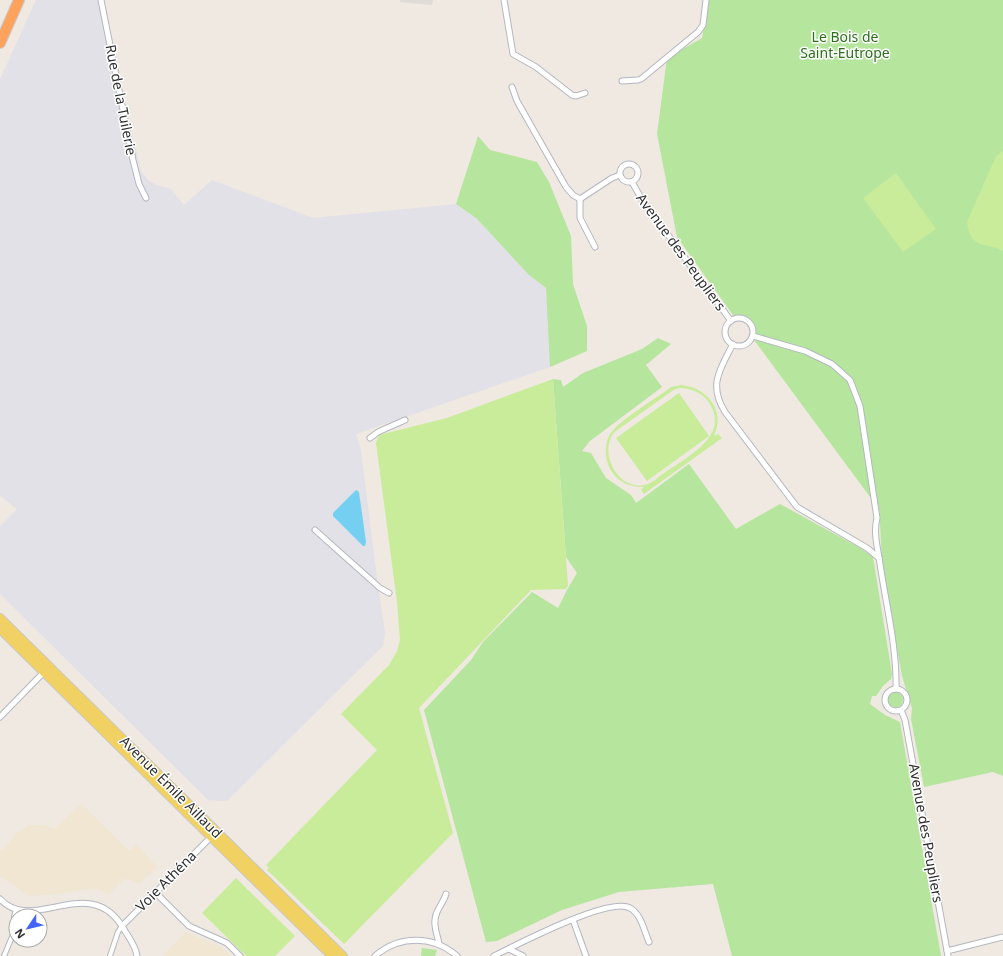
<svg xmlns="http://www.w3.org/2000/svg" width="1003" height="956" font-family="'Noto Sans',sans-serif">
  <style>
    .industrial { fill: #e3e1e8 }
    .education { fill: #f0e6d1 }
    .green { fill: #b6e59e }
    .pitch { fill: #c9ec9a; fill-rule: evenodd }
    .plaza { fill: #dfdcd8 }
    .water { fill: #75cff0 }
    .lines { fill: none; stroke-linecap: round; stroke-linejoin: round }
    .pedestrian-casing { stroke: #b4b7c1; stroke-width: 6 }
    .minor-casing { stroke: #b4b7c1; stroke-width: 7 }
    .primary-casing { stroke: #c9c9c9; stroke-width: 10 }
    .motorway-casing { stroke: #c9c9c9; stroke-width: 12 }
    .pedestrian { stroke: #fff; stroke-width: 4 }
    .minor { stroke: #fff; stroke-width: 5 }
    .primary { stroke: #f2d163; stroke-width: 8 }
    .motorway { stroke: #ffa35c; stroke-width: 10 }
    .labels { text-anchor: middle; stroke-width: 3; stroke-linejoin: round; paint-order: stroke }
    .park-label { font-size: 14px; fill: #2c6e1b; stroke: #fff }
    .street-label { font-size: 14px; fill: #2e2e2e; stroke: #fff }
  </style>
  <rect width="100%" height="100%" fill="#efe9e1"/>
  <!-- industrial -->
  <polygon class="industrial" points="36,0 100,0 141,171 148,180 156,185 171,189 184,205 212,180 313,218 456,204 476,218 529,275 546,288 552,362 550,367 356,434 361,450 377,578 385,632 383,646 227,801 208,800 0,594 0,526 17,509 0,496 0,79"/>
  <!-- education -->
  <g class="education">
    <polygon points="81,804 129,851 136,844 157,867 139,884 125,878 109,894 94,888 58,894 28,896 0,876 0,850 4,849 16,834 29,825 43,825 55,829"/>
    <polygon points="186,932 223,948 231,956 162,956"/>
  </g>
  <!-- green -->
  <g class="green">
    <polygon points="709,0 1003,0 1003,776 993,772 924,787 911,719 912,708 902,676 887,596 882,561 879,506 873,501 754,340 755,328 748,317 733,315 677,237 657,134 667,58 702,38"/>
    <polygon points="478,136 490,150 537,162 549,182 571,236 573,284 587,326 587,351 550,367 546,288 529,275 476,218 456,204"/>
    <polygon points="658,338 671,344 646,365 662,387 590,441 582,451 591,453 606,478 631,495 636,503 689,464 736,529 780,504 862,549 873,557 892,674 891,679 883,686 876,696 872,696 870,704 885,715 900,722 941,956 732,956 713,884 619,892 562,910 497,941 486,942 424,710 471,660 483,642 532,592 558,608 568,588 577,573 566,557 553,379 561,380 563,387 583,373 642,349"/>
    <circle cx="895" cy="700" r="8"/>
    <polygon points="422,948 437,950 435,956 421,956"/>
  </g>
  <!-- pitch -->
  <g class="pitch">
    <path d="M1003 151V251C985 241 971 251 967 222L996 156Z"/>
    <polygon points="896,173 936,229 903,252 863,198"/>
    <polygon points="553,379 568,585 566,589 531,590 419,708 453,833 344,944 267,870 269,868 266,865 377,750 341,714 389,665 397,651 400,640 397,602 376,443 379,435 447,418"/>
    <path d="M681 385C707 387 726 411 714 436L718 434 722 438 644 494 641 490 644 487C631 487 619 483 612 472 604 460 603 440 614 429 628 415 655 399 671 387ZM681 388C694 389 705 394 711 406 729 439 681 460 660 476 657 478 653 482 650 483 622 496 598 456 613 434 617 429 625 425 630 421 645 410 660 400 675 389Z"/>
    <polygon points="679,393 709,436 647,481 616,438"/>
    <polygon points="236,878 295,936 275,956 246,956 202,913"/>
  </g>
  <!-- plaza -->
  <polygon class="plaza" points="400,0 433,0 432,5 400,2"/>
  <!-- water -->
  <polygon class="water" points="356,490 359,492 366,542 365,546 363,546 333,516 333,513"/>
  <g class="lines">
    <!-- pedestrian casing -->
    <g class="pedestrian-casing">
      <g id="pedestrian">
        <polyline points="4,956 14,932 14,917 16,909"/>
        <polyline points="110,956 118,932 122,926"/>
      </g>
    </g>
    <!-- minor casing -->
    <g class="minor-casing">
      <g id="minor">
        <polyline points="101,0 133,160 139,184 146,198"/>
        <polyline points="504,0 513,54 536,67 572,95 576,96 585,93"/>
        <polyline points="622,81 638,80 641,79 698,32 703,25 706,0"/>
        <polyline points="512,87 517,101 566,187 573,195 580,199"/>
        <circle cx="629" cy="173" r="9"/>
        <polyline points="632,182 641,198 731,321"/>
        <polyline points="580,199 580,218 595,247"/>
        <polyline points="580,199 612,178 620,175"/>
        <circle cx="739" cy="332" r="14"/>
        <path d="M753 336 805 351 832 364 850 380 860 406 877 518C873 533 878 549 880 564 886 605 897 647 896 689"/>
        <path d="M733 344C720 369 708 385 725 412L797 507 867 548 879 558"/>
        <polyline points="370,438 378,432 405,420"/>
        <polyline points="315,530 380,588 389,593"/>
        <circle cx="896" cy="700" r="11"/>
        <polyline points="901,710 905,720 948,956"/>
        <polyline points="0,717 44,672"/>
        <polyline points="155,892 189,926 227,943 240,956"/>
        <path d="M0 899C34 936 91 869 125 931 130 939 136 947 137 956"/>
        <polyline points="573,920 586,956"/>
        <polyline points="122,926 211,837"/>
        <path d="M439 944C437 933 432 923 437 912 440 905 444 901 446 894"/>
        <polyline points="509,949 523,956"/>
        <polyline points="947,951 1003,937"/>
        <path d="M375 956C399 935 433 935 457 956"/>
        <path d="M494 956C516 945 610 896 630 908 641 914 644 930 649 942"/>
      </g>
    </g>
    <!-- primary casing -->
    <g class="primary-casing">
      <g id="primary">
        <polyline points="0,618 343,956"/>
        <polyline points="0,629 332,956"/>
      </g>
    </g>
    <!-- motorway casing -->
    <g class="motorway-casing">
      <polyline id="motorway" points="0,43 19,0"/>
    </g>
    <!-- pedestrian -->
    <use href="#pedestrian" class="pedestrian"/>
    <!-- minor -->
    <use href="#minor" class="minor"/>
    <!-- primary -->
    <use href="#primary" class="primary"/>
    <!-- motorway -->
    <use href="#motorway" class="motorway"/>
  </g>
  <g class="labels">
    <!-- park labels -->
    <g class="park-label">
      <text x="845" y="42">Le Bois de<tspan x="845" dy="16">Saint-Eutrope</tspan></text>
    </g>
    <!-- street labels -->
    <g class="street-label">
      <text transform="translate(121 100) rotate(79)" y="5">Rue de la Tuilerie</text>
      <text transform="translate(681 252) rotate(54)" y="5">Avenue des Peupliers</text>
      <text transform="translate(171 787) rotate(45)" y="5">Avenue Émile Aillaud</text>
      <text transform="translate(926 833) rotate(80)" y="5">Avenue des Peupliers</text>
      <text transform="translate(166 881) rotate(-45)" y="5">Voie Athéna</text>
    </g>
  </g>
  <!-- north arrow -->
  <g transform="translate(28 928) rotate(235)"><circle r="19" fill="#ffffff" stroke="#ababab"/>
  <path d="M0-3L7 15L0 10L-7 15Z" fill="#4264fb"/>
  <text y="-6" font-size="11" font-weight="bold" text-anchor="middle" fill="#2e2e2e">N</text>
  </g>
</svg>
